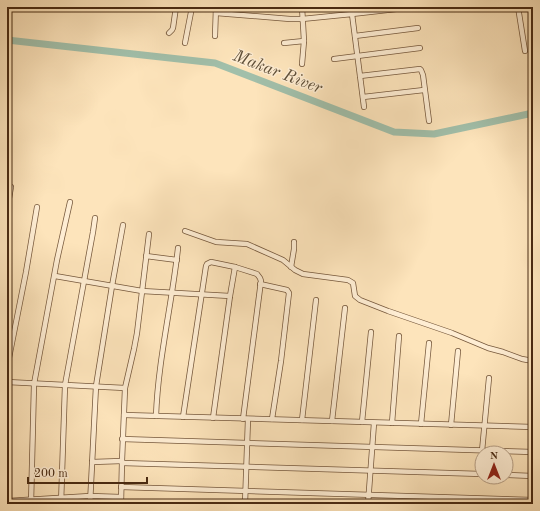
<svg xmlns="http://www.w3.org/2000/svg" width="540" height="511" font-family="'Old Standard TT',serif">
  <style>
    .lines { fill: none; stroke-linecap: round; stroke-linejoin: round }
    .river { stroke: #a1bfaa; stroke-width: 7 }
    .minor-casing { stroke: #76583c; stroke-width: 6 }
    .minor { stroke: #feedd3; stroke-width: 4.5 }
    .labels { text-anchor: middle; stroke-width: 3; stroke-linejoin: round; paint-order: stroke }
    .water-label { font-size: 17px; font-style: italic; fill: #5f4f38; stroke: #feedd3 }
  </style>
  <rect width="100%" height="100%" fill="#fde4bb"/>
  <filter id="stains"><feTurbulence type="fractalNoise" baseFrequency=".005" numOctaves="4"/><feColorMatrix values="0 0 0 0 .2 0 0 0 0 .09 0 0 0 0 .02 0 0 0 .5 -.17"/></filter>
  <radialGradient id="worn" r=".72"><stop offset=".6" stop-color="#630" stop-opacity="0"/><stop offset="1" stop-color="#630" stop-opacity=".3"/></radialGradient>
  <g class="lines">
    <!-- river -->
    <polyline class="river" points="7,40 215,63 394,132 434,134 533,113"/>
    <!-- minor casing -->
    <g class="minor-casing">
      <g id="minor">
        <polyline points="302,7 304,41 302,64"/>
        <polyline points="351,7 352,14 414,7"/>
        <polyline points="518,7 525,51"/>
        <polyline points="216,13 290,19 302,19 352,14 364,107"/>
        <polyline points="169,33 172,30 173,28 176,7"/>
        <polyline points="215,36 216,7"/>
        <polyline points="355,36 418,28"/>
        <polyline points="185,43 192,7"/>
        <polyline points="284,43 304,41"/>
        <polyline points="334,59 420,48"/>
        <polyline points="360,76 420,69 421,70 423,75 429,121"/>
        <polyline points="363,97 424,90"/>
        <polyline points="7,210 11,187"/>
        <polyline points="185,231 216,242 247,244 283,260 295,270 303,274 348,280 353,283 355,296 360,300 388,311 452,333 488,348 503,352 522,359 533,361"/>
        <polyline points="146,256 177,260"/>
        <polyline points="291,267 294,249 294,242"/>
        <polyline points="55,276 142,291 230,296"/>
        <polyline points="260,284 287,290 289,293 281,361 272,419"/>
        <polyline points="7,368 26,272 37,207"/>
        <polyline points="7,382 125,388"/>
        <polyline points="124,415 533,427"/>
        <path d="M156 416C158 360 172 304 178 248"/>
        <polyline points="183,417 206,266 207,264 211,262 235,267"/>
        <polyline points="213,418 230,296 235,267 257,274 260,278 261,281 243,419"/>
        <polyline points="302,420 316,300"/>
        <polyline points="332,421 345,308"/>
        <polyline points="362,422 371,332"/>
        <polyline points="392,423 399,336"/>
        <polyline points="421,424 429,343"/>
        <polyline points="451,425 458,351"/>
        <polyline points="122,439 533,452"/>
        <polyline points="482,451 489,378"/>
        <polyline points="92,462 122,461"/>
        <polyline points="122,463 482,474"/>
        <polyline points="506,475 533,476"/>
        <polyline points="121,487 533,500"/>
        <polyline points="7,501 90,496 121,497"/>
        <polyline points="31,504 34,384 57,260 70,202"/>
        <polyline points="61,504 65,385 93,232 95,218"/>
        <polyline points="90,504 96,386 112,286 123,225"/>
        <polyline points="121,504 122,461 125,388 134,349 137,333 149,234"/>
        <polyline points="245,504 248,419"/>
        <polyline points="368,504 374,423"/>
      </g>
    </g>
    <!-- minor -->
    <use href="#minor" class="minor"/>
  </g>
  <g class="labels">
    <!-- water labels -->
    <g class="water-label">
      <text transform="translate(278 71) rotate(21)" y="6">Makar River</text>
    </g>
  </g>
  <!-- margin -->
  <rect width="540" height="511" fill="none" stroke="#fde4bb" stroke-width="24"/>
  <rect x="8" y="8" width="524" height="495" fill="none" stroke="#492a12" stroke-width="2"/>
  <rect x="12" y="12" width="516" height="487" fill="none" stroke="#492a12"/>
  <!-- north arrow -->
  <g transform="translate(494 465)"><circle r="19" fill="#feedd3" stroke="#b69f86"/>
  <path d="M0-3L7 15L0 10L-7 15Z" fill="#8f2418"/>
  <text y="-6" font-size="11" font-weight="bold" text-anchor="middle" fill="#492a12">N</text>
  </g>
  <!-- scale -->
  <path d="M28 477v6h119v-6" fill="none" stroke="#492a12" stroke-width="2"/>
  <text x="34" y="477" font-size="12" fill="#492a12" stroke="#feedd3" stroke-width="3" paint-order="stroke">200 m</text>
  <rect width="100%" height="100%" filter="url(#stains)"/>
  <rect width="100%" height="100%" fill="url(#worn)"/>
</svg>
